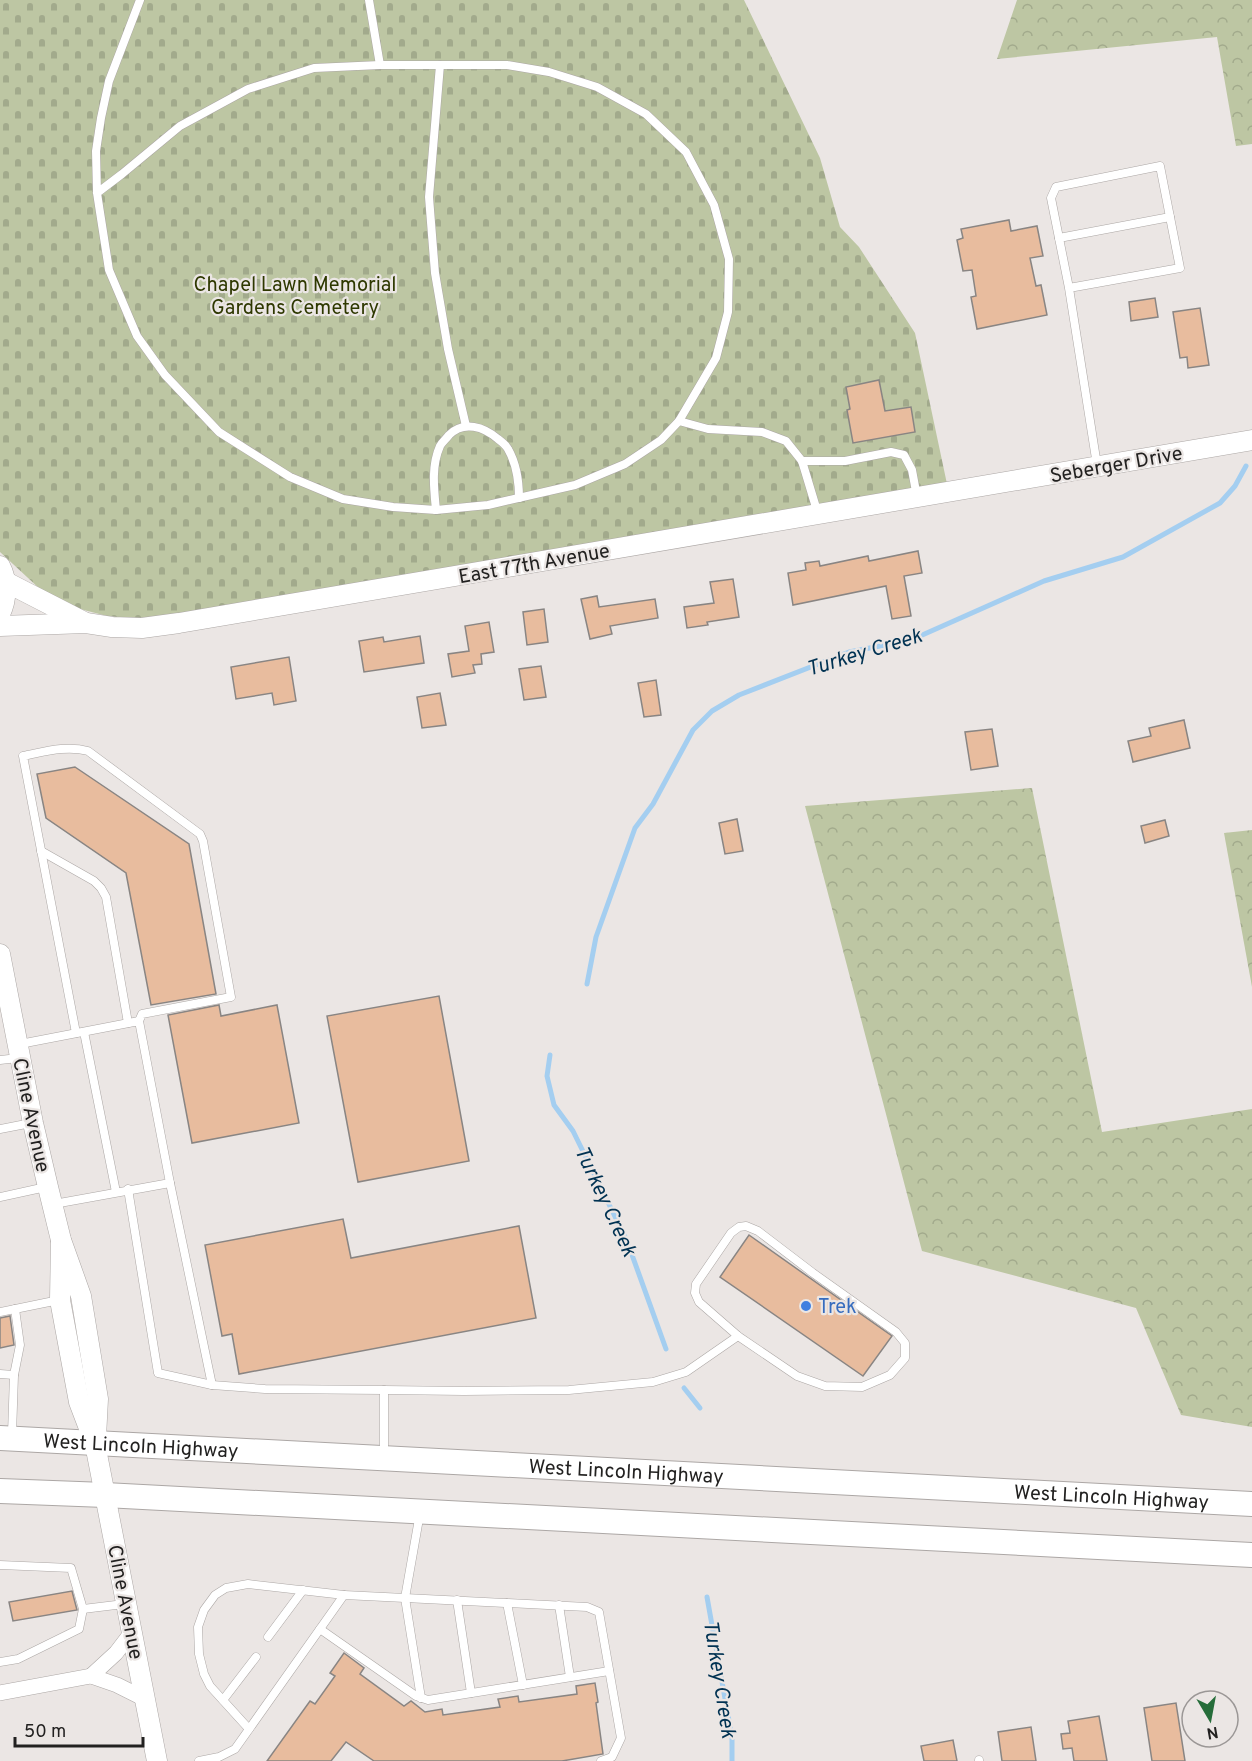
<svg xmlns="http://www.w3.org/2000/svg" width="1252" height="1761" font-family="Overpass,sans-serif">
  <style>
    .forest { fill: url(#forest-crowns) }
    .cemetery { fill: url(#cemetery-stones) }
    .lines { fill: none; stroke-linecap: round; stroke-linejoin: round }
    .stream { stroke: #a4cef0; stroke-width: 5 }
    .building { fill: #e8bc9e; stroke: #898583; stroke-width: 1.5 }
    .service-casing { stroke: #aca7a5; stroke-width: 9 }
    .minor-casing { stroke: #aca7a5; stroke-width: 16 }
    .tertiary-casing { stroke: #aca7a5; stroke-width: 21 }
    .primary-casing { stroke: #aca7a5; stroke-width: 26 }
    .service { stroke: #fff; stroke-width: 8 }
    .minor { stroke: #fff; stroke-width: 15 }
    .tertiary { stroke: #fff; stroke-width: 20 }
    .primary { stroke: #fff; stroke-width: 24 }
    .shop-dot { fill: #3f7fe0; stroke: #ebe6e4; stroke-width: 2 }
    .labels { text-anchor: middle; stroke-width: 4.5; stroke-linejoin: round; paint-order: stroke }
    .park-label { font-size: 20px; fill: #2e3800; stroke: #ebe6e4 }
    .street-label { font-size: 20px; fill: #222120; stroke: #ebe6e4 }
    .shop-label { font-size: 20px; fill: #366cbe; stroke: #ebe6e4; text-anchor: start }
    .water-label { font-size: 21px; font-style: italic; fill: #003252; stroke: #ebe6e4 }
  </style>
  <defs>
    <pattern id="forest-crowns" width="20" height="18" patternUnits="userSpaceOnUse" patternTransform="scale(1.5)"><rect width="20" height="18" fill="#bdc6a3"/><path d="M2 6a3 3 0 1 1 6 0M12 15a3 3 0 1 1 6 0" fill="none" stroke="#a2aa8c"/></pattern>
    <pattern id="cemetery-stones" width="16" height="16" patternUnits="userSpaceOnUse" patternTransform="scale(1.5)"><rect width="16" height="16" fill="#bdc6a3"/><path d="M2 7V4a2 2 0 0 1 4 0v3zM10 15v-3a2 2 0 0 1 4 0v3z" fill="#a2aa8c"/></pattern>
  </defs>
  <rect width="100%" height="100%" fill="#ebe6e4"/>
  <!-- forest -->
  <g class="forest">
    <polygon points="1017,0 1252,0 1252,144 1236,146 1217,37 997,59"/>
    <polygon points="1032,788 1102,1132 1252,1109 1252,1427 1181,1415 1136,1308 922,1251 805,806"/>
    <polygon points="1252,830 1252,987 1224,833"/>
  </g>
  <!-- cemetery -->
  <polygon class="cemetery" points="0,0 744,0 820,158 840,227 859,247 915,333 947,484 161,617 137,619 107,616 80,609 41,590 0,552"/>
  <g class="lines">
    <!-- stream -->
    <g class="stream">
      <polyline points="587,984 596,937 635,828 653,804 693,730 712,711 739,695 849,652 911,640 1044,581 1123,557 1220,503 1235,486 1246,466"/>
      <polyline points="550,1055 547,1076 554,1105 573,1131 627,1241 666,1349"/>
      <polyline points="684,1388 700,1408"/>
      <polyline points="707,1597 732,1738 732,1761"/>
    </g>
  </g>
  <!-- building -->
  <g class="building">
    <polygon points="1009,220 1011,231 1037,226 1043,256 1030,258 1036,286 1041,285 1047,315 977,329 971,297 976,296 972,270 963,271 957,240 963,238 961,229"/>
    <polygon points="1155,298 1158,317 1131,321 1129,302"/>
    <polygon points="1200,308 1209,365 1188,368 1187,357 1180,358 1173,312"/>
    <polygon points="879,380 885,411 911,407 915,432 853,443 847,410 850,409 846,387"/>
    <polygon points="918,551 922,573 904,576 911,616 892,619 886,586 793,605 788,573 806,570 805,563 819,561 820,566 868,556 869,561"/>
    <polygon points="733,579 739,617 707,622 708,625 687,628 684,607 714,603 710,582"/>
    <polygon points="597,596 599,607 655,599 658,618 610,626 612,634 590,639 581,599"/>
    <polygon points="544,609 548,642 527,645 523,612"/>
    <polygon points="489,622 494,652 481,654 482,664 473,665 475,673 452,677 448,654 469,651 465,626"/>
    <polygon points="420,636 424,663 364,672 359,641 383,637 384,642"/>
    <polygon points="289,657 296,701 274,705 272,693 236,699 231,667"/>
    <polygon points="541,666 546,697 524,700 519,669"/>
    <polygon points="656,680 661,715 644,717 638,683"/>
    <polygon points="440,693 446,725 422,728 417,697"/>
    <polygon points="1184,720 1190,748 1133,762 1128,741 1151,736 1149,728"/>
    <polygon points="992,729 998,766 971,770 965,732"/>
    <polygon points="75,767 189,844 216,994 151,1005 126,873 46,818 37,774"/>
    <polygon points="737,819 743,851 725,854 719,823"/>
    <polygon points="1165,820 1169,836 1145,843 1141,826"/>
    <polygon points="439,996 469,1161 358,1182 327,1016"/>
    <polygon points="219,1005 221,1016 277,1005 299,1123 192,1143 168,1015"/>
    <polygon points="343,1219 351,1258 519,1226 536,1318 239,1374 232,1334 222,1336 205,1245"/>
    <polygon points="749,1235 892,1336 863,1376 720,1277"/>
    <polygon points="10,1316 14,1345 0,1348 0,1318"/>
    <polygon points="72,1591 77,1610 13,1621 9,1602"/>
    <polygon points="344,1653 364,1668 360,1674 404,1706 411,1701 425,1712 442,1709 443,1715 500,1707 498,1699 518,1696 519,1702 577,1694 576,1686 595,1683 598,1702 596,1703 603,1754 562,1761 374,1761 346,1742 331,1761 267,1761 310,1701 315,1704 335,1676 330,1673"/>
    <polygon points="1176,1703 1185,1761 1152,1761 1144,1708"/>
    <polygon points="1099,1716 1107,1761 1074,1761 1072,1748 1063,1749 1061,1734 1070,1733 1068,1721"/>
    <polygon points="1031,1727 1036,1761 1002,1761 998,1732"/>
    <polygon points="953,1740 957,1761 924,1761 921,1746"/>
  </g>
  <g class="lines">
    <!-- service casing -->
    <g class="service-casing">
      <g id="service">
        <polyline points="369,0 380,65"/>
        <polyline points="440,65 429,197 435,273 448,349 466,426"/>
        <polyline points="97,193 122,174 180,126 248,89 314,68 380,65 507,65 549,72 597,87 646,114 686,152 714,205 729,259 728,312 716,358 679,421 661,440 625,464 575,485 488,505 436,510 393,507 343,499 290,477 219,432 165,375 137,336 109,270 97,193 96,151 101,118 109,81 140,0"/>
        <polyline points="1059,238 1170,217"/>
        <polyline points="1069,288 1180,268 1160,166 1056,187 1051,198 1069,288 1097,465"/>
        <polyline points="679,421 708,429 762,432 786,441 802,461 818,514"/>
        <polyline points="802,461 845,461 891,452 904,455 912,470 917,497"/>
        <path d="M436 510C434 489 431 466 440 446 442 442 446 439 449 435 464 420 484 427 498 439 502 442 506 445 508 449 516 463 519 482 519 498"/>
        <polyline points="41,851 94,881 101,888 106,897 128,1023"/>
        <polyline points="84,1032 116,1192"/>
        <path d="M76 1033 23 756C44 752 66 745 88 751L200 834 203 841 231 997 142 1014 139 1021"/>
        <polyline points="20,1044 139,1021 170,1183 54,1204"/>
        <polyline points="0,1060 18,1058"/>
        <polyline points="0,1129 31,1123"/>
        <polyline points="170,1183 212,1385"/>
        <polyline points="128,1189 158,1373 212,1385 265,1389 384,1390 384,1454"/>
        <polyline points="0,1197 46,1187"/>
        <polygon points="746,1226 758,1231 813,1273 896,1332 905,1343 905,1358 890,1375 862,1387 825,1386 797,1376 738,1336 699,1302 695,1293 696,1284 731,1233 739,1227"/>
        <polyline points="0,1312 59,1300"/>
        <polyline points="0,1374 14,1375"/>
        <polyline points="384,1390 464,1391 569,1390 653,1382 686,1372 738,1336"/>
        <polyline points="12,1434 14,1375 20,1345 15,1309"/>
        <polyline points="0,1565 71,1568 83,1609 79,1629 18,1659 0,1662"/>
        <polyline points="457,1600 471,1693"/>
        <polyline points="507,1603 523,1685"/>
        <polyline points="559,1605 570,1677"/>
        <polyline points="83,1609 124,1604"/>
        <polyline points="320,1629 416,1696 428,1700 609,1671"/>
        <polyline points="268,1637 303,1590"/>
        <polyline points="421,1698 405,1598 587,1607 599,1612 621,1738 612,1757 601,1761"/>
        <polyline points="223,1700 256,1657"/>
        <polyline points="249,1729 210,1686 204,1674 199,1654 198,1627 204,1610 215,1595 226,1588 248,1584 344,1595"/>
        <polyline points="979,1760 979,1761"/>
        <polyline points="199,1761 219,1757 235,1749 344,1595 405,1598 420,1513"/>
      </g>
    </g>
    <!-- minor casing -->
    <g class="minor-casing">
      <g id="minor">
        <polyline points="91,1676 116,1653 132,1632"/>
        <polyline points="0,1693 91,1676 117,1685 145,1699"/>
      </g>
    </g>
    <!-- tertiary casing -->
    <g class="tertiary-casing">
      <g id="tertiary">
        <path d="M0 566C8 581 7 599 0 614"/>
        <polyline points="6,582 84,622"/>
        <polyline points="0,626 86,623 112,627 142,628 179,623 1252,440"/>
        <polyline points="0,954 33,1123 48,1187 61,1240 81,1296 98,1399 96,1437"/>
        <polyline points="61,1240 60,1300 79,1402 95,1444 157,1761"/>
      </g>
    </g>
    <!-- primary casing -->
    <g class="primary-casing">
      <g id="primary">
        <path id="s1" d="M0 1438 1252 1504"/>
        <polyline points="0,1491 105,1495 1252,1555"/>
      </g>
    </g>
    <!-- service -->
    <use href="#service" class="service"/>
    <!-- minor -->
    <use href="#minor" class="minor"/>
    <!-- tertiary -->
    <use href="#tertiary" class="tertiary"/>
    <!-- primary -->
    <use href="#primary" class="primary"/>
  </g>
  <!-- markers -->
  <circle class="shop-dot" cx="806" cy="1306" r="6"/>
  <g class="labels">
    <!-- park labels -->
    <g class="park-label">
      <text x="295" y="291">Chapel Lawn Memorial<tspan x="295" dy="23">Gardens Cemetery</tspan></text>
    </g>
    <!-- street labels -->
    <g class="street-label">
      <text transform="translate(1116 464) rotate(-10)" y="7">Seberger Drive</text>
      <text transform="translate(534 563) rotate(-10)" y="7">East 77th Avenue</text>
      <text transform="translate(32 1115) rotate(78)" y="7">Cline Avenue</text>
      <text dy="7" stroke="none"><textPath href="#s1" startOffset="141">West Lincoln Highway</textPath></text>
      <text dy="7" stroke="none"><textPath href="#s1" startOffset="627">West Lincoln Highway</textPath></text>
      <text dy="7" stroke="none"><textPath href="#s1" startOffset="1113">West Lincoln Highway</textPath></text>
      <text transform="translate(126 1602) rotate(79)" y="7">Cline Avenue</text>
    </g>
    <!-- shop labels -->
    <g class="shop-label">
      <text x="818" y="1313">Trek</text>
    </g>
    <!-- water labels -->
    <g class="water-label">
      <text transform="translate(864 652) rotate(-17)" y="7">Turkey Creek</text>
      <text transform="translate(606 1201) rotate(65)" y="7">Turkey Creek</text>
      <text transform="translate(720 1679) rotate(81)" y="7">Turkey Creek</text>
    </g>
  </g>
  <!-- north arrow -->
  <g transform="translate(1210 1719) rotate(170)"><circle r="28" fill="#ebe6e4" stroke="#9b9796" stroke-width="1.5"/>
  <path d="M0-4.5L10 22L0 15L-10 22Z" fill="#266d3a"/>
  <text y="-9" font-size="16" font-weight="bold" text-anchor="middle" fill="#222120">N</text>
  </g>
  <!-- scale -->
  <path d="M15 1737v9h128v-9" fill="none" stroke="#222120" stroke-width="3"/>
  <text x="24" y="1737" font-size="18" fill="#222120" stroke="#ebe6e4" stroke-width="4.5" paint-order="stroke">50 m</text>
</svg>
